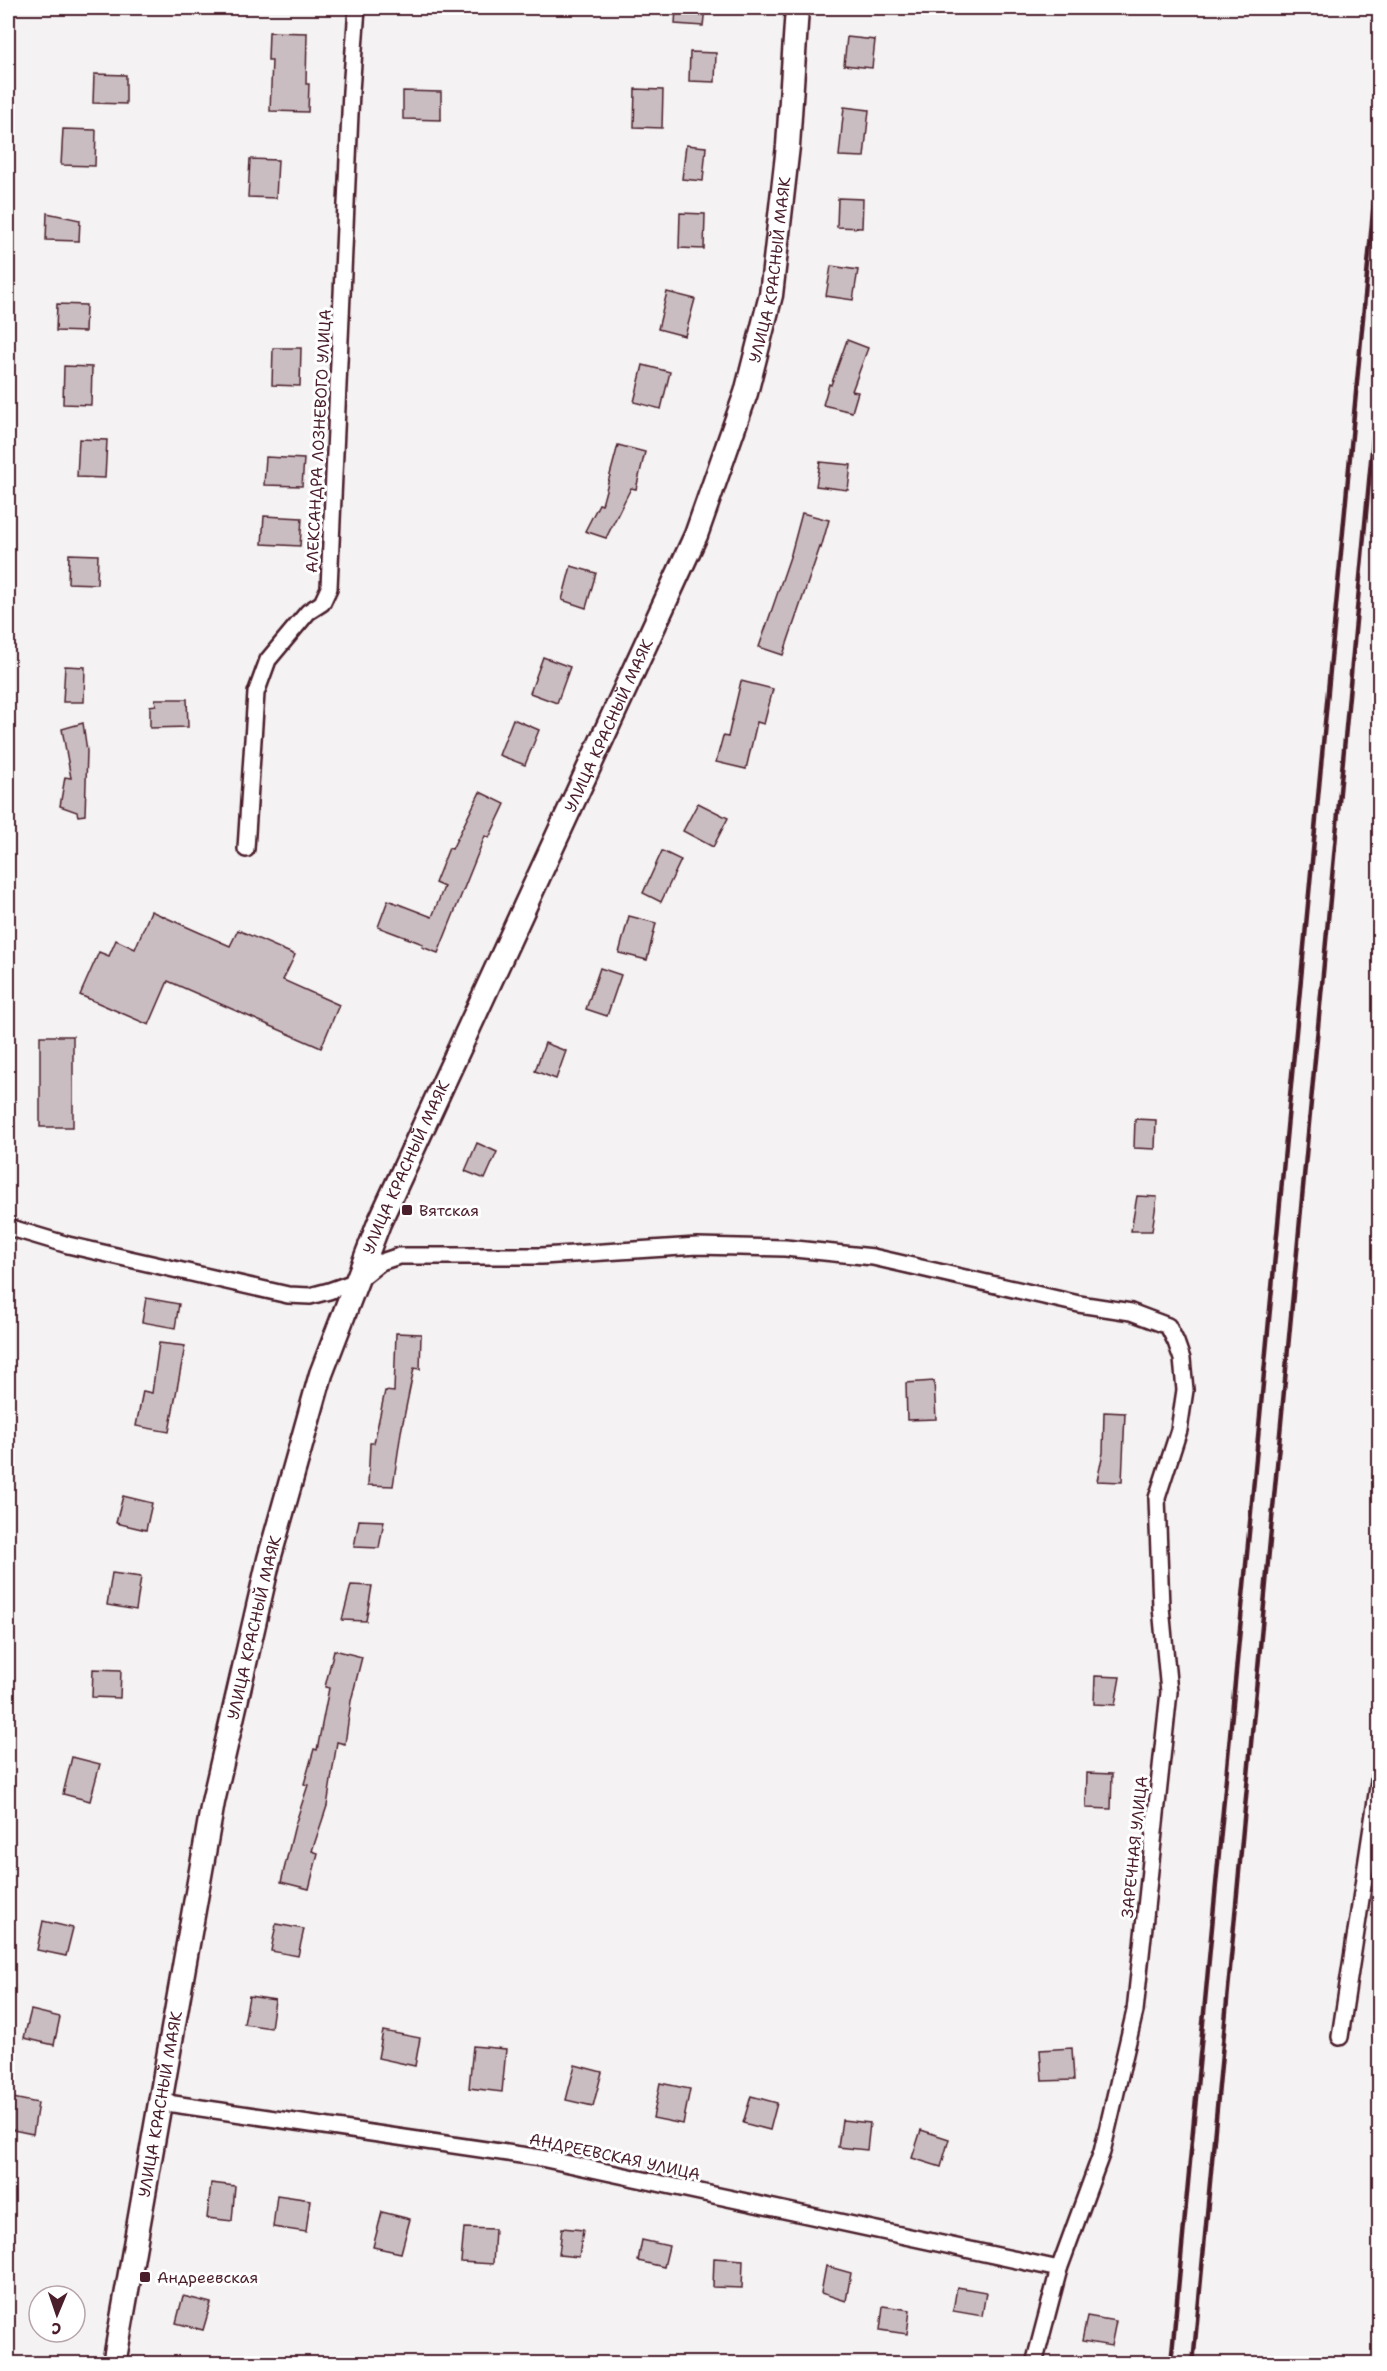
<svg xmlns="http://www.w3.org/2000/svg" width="1387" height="2371" font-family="'Shantell Sans',sans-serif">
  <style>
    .building { fill: #cabdc1; stroke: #4a1f2b; stroke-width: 1.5 }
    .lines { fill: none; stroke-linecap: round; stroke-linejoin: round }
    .street-casing { stroke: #4a1f2b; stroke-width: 20 }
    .secondary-casing { stroke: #4a1f2b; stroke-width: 27 }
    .street { stroke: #fff; stroke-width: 15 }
    .secondary { stroke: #fff; stroke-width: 22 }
    .rail { stroke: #4a1f2b; stroke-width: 4.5 }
    .poi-dot { fill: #4a1f2b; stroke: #fff; stroke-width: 2 }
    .labels { text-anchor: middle; stroke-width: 6; stroke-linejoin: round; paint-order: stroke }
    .street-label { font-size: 16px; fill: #4a1f2b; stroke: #fff }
    .poi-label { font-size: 16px; fill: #4a1f2b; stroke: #fff; text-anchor: start }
  </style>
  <rect width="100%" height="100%" fill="#f4f2f2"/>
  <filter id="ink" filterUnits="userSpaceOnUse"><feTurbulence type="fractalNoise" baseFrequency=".0167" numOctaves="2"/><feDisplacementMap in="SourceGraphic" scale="12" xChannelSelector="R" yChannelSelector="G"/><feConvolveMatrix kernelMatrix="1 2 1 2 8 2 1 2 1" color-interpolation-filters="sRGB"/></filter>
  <g filter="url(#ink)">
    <!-- building -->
    <g class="building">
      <polygon points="676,8 705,8 703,26 675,24"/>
      <polygon points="269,32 307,33 306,84 309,84 308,112 270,111 272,60 268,60"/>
      <polygon points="847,37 875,40 872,68 844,65"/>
      <polygon points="690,52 716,53 715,82 689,81"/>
      <polygon points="94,74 126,75 126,104 93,103"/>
      <polygon points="635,89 663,90 662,128 634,127"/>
      <polygon points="403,91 441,92 441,120 403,119"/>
      <polygon points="844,107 869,110 864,157 839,156"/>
      <polygon points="63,129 96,130 95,166 61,165"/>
      <polygon points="686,145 706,147 703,181 682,179"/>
      <polygon points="250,159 278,160 276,198 248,197"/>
      <polygon points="838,198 863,199 862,228 837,227"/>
      <polygon points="47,213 80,220 79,241 46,240"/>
      <polygon points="680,213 705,214 704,249 679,248"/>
      <polygon points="831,266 858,270 853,300 826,296"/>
      <polygon points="667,292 695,299 685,336 658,329"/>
      <polygon points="57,304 86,305 85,332 56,331"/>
      <polygon points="847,340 868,348 852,391 858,392 852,412 823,405 829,384 831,385"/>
      <polygon points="273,348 301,348 300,386 272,385"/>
      <polygon points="643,365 670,372 661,409 634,402"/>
      <polygon points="64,366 92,367 91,405 63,404"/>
      <polygon points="79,439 107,440 105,478 77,477"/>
      <polygon points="618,445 645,452 636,489 631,488 606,538 585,531 599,504 602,505"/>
      <polygon points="266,457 304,459 302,486 264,485"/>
      <polygon points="820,462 851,465 848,490 816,486"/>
      <polygon points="802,513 829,520 821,548 820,547 783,655 759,647 791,554"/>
      <polygon points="264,516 302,518 300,546 262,544"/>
      <polygon points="69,554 98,555 97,584 68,583"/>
      <polygon points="571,566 596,573 586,608 562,600"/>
      <polygon points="543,657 570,667 557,703 530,693"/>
      <polygon points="65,666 85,667 84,702 63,702"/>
      <polygon points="741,681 773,689 764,724 757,722 746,769 716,762 723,736 728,737"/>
      <polygon points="155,699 187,699 188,727 150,728 150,706 156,705"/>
      <polygon points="513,719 539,730 525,765 499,755"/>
      <polygon points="83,723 87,751 85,815 78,816 77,812 60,806 65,777 71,778 62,729"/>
      <polygon points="480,792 505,804 489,838 485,836 438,953 422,947 423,944 378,927 388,900 432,917 444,887 435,883 449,848 452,849"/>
      <polygon points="698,803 728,818 713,847 683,831"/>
      <polygon points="662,851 681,860 661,902 643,893"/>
      <polygon points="151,911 230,946 238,930 295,955 283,980 339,1005 321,1048 168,981 149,1025 80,995 99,952 109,956 116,940 135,949"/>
      <polygon points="629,916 656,923 647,960 619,953"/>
      <polygon points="600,968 621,975 607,1016 586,1009"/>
      <rect x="40" y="1036" width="33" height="91"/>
      <polygon points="545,1043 566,1051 556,1079 535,1071"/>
      <polygon points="1135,1119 1156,1120 1155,1149 1134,1148"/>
      <polygon points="477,1143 497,1152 485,1179 465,1171"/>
      <polygon points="1137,1196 1157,1197 1152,1231 1131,1231"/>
      <polygon points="146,1298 179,1304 175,1328 142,1322"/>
      <polygon points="396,1333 421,1334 420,1369 414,1368 401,1432 393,1486 368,1485 370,1443 374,1443 385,1391 394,1392"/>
      <polygon points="159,1343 185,1346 169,1432 136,1426 143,1391 152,1393"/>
      <polygon points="934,1381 936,1419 907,1420 906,1383"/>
      <polygon points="1104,1412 1125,1413 1122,1482 1097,1481 1103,1453"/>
      <polygon points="123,1496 152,1503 146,1530 116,1523"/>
      <polygon points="359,1520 384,1521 379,1548 354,1547"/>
      <polygon points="112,1573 141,1577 136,1610 107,1605"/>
      <polygon points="351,1585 372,1586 366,1621 342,1620"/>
      <polygon points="334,1650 362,1657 351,1701 345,1744 337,1742 327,1806 312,1851 318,1853 309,1889 281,1882 295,1825 308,1785 304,1784 314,1749 317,1750 329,1688 325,1687"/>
      <polygon points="93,1669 121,1670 120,1698 92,1697"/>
      <polygon points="1095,1676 1120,1677 1115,1705 1094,1704"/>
      <polygon points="72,1757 100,1764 90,1801 63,1794"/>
      <polygon points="1087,1773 1112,1774 1111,1809 1086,1808"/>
      <polygon points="43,1921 73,1928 66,1956 37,1950"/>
      <polygon points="276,1924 304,1929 298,1956 271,1951"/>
      <polygon points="249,1996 275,2000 271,2028 244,2024"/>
      <polygon points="31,2010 60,2017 54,2045 24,2038"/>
      <polygon points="383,2031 420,2038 415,2066 378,2058"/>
      <polygon points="473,2046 506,2049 502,2092 469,2088"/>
      <polygon points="1072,2048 1074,2080 1042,2081 1040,2050"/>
      <polygon points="575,2065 602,2072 593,2106 566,2100"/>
      <polygon points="660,2083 690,2089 683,2124 653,2118"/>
      <polygon points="751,2096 777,2103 770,2130 743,2123"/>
      <polygon points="13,2098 38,2103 33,2134 8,2129"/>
      <polygon points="842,2120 870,2123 867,2150 838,2147"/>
      <polygon points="921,2130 949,2139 941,2167 912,2158"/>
      <polygon points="211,2183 235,2186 232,2221 207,2218"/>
      <polygon points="277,2195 310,2200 306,2232 273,2227"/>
      <polygon points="382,2212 410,2219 401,2253 373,2247"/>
      <polygon points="464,2228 495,2229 493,2264 461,2262"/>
      <polygon points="562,2228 583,2230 579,2257 559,2255"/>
      <polygon points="642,2240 669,2246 664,2267 638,2261"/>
      <polygon points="714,2258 743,2260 742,2288 713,2287"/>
      <polygon points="826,2266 851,2273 846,2301 821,2293"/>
      <polygon points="957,2287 986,2292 982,2316 953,2311"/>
      <polygon points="183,2296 211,2303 203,2330 176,2323"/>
      <polygon points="883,2306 910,2310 907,2334 880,2330"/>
      <polygon points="1087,2316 1116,2321 1111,2346 1082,2341"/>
    </g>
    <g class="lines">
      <!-- street casing -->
      <g class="street-casing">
        <g id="street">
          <polyline points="246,849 256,693 268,660 308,612 322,603 329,588 351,91 357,8"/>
          <polyline points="8,1227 68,1245 288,1295 310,1296 329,1291 357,1281 381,1262 399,1256 542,1256 697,1246 785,1248 873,1257 1079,1304 1131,1312 1168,1326 1176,1342 1182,1359 1185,1390 1179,1430 1157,1498 1161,1607 1169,1692 1135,2011 1102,2152 1059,2269 1034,2364"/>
          <polyline points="1340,2037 1380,1774"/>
          <polyline points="160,2102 541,2158 1059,2269"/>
        </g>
      </g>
      <!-- secondary casing -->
      <g class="secondary-casing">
        <g id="secondary">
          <path id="s1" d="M114 2364 213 1802 269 1559 321 1374 379 1223 696 535 746 393 771 295 788 146 797 8"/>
        </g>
      </g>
      <!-- street -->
      <use href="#street" class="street"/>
      <!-- secondary -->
      <use href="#secondary" class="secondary"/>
      <!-- rail -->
      <g class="rail">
        <polyline points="1171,2364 1380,137"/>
        <polyline points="1193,2364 1380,364"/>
      </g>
    </g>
  </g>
  <!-- markers -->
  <g class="poi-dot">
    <rect x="401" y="1204" width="12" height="12" rx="3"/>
    <rect x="139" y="2271" width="12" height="12" rx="3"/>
  </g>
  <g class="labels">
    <!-- street labels -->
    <g class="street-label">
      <text dy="6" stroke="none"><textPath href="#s1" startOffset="2208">УЛИЦА КРАСНЫЙ МАЯК</textPath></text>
      <text transform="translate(318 441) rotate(-87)" y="6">АЛЕКСАНДРА ЛОЗНЕВОГО УЛИЦА</text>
      <text dy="6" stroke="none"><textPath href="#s1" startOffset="1722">УЛИЦА КРАСНЫЙ МАЯК</textPath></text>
      <text dy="6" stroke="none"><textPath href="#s1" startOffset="1236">УЛИЦА КРАСНЫЙ МАЯК</textPath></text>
      <text dy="6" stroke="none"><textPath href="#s1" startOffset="750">УЛИЦА КРАСНЫЙ МАЯК</textPath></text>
      <text transform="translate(1134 1847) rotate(-84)" y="6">ЗАРЕЧНАЯ УЛИЦА</text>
      <text dy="6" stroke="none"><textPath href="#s1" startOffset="264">УЛИЦА КРАСНЫЙ МАЯК</textPath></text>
      <text transform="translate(615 2156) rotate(12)" y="6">АНДРЕЕВСКАЯ УЛИЦА</text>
    </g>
    <!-- poi labels -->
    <g class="poi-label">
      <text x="419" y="1216">Вятская</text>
      <text x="157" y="2283">Андреевская</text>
    </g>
  </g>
  <!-- margin -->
  <rect width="1387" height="2371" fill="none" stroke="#fff" stroke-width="30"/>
  <rect x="15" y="15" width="1357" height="2341" fill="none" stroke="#4a1f2b" stroke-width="2" filter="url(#ink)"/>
  <!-- north arrow -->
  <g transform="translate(57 2314) rotate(182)"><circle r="28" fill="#ffffff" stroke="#b7a5aa" stroke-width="1.5"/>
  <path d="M0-4.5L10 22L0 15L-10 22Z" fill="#4a1f2b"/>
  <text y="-9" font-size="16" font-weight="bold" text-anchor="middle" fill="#4a1f2b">С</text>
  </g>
</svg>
